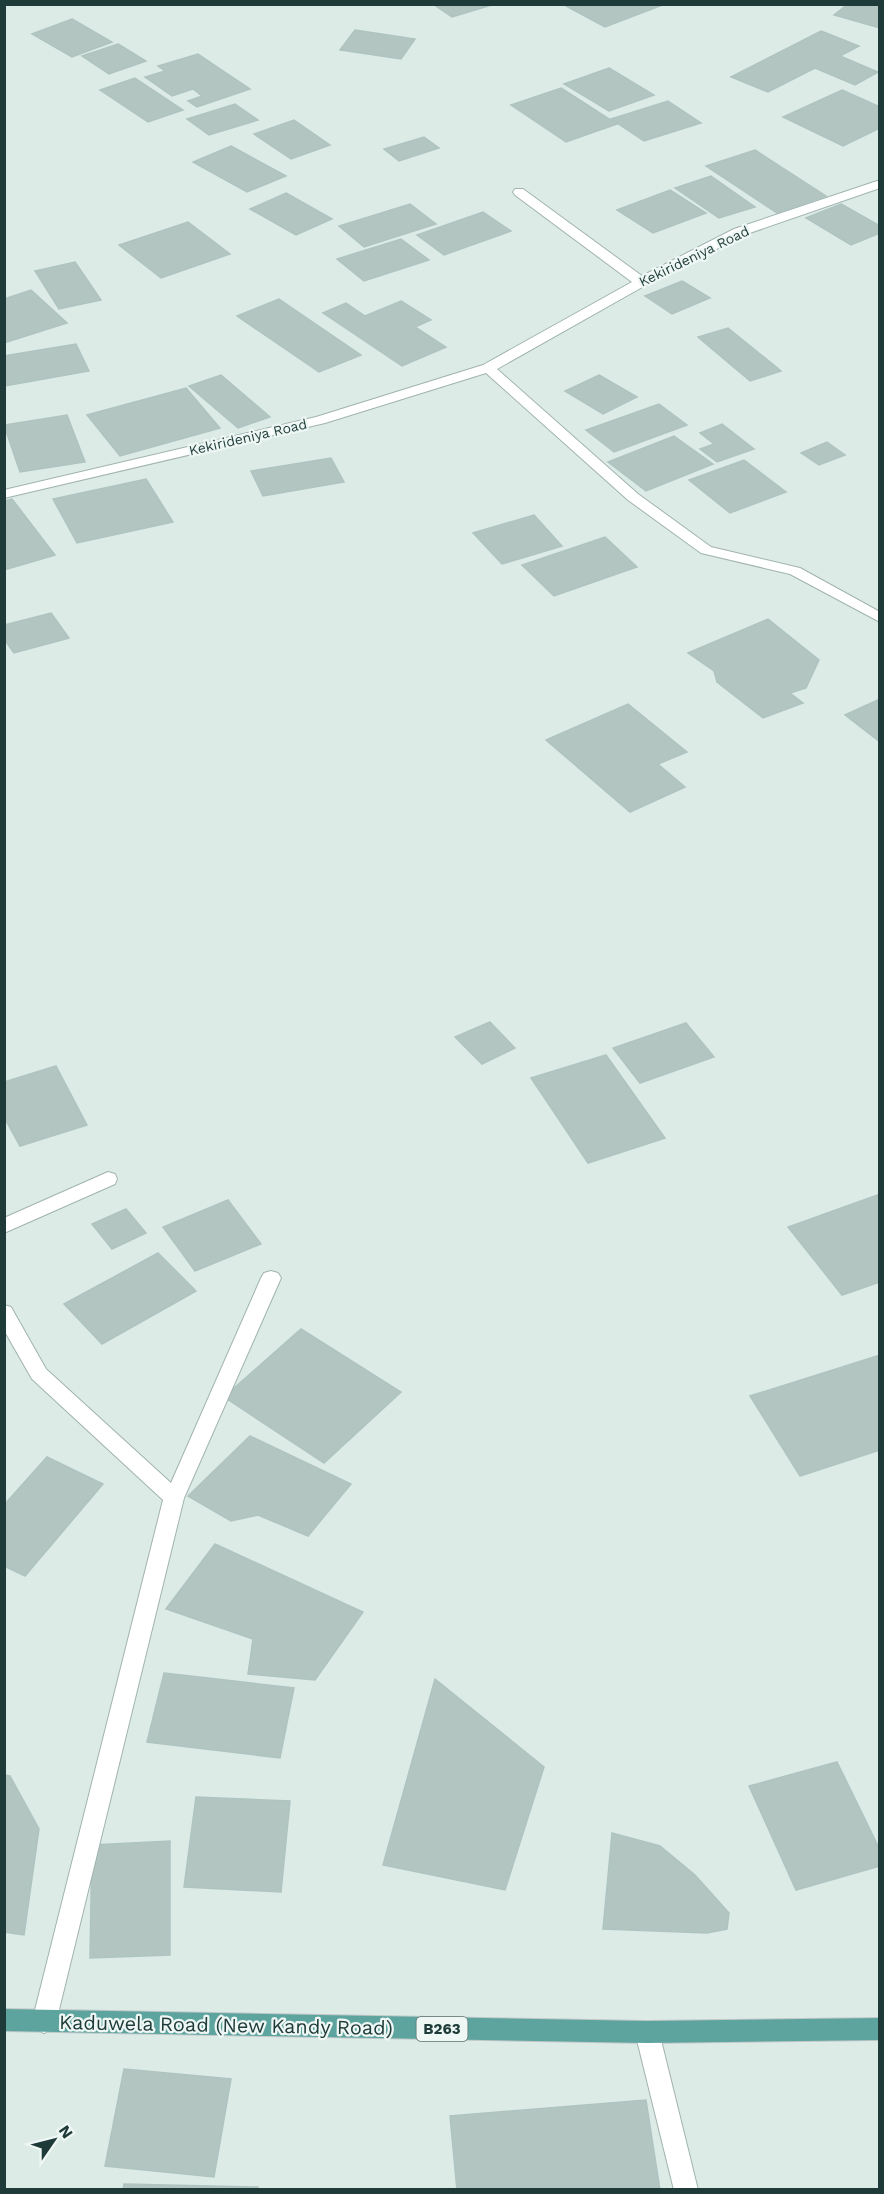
<svg xmlns="http://www.w3.org/2000/svg" width="884" height="2194" font-family="'Work Sans',sans-serif">
  <style>
    .building { fill: #b2c5c1; stroke: #afc4c0; stroke-width: 1.5 }
    .lines { fill: none; stroke-linecap: round; stroke-linejoin: round }
    .minor-casing { stroke: #a0b3af; stroke-width: 2 }
    .major-casing { stroke: #c0c8c8; stroke-width: 2 }
    .minor { fill: #fff; fill-rule: evenodd }
    .major { fill: #5da49f; fill-rule: evenodd }
    .labels { text-anchor: middle; stroke-width: 4.5; stroke-linejoin: round; paint-order: stroke }
    .far-street-label { font-size: 14px; fill: #1e3b39; stroke: #eef7f4 }
    .shield { fill: #eef7f4; stroke: #5c7371; stroke-width: 1.5 }
    .shield-label { font-size: 15px; font-weight: bold; fill: #1e3b39 }
    .near-street-label { font-size: 20px; fill: #1e3b39; stroke: #eef7f4 }
  </style>
  <rect width="100%" height="100%" fill="#ddebe7"/>
  <!-- building -->
  <g class="building">
    <polygon points="433,4 495,4 452,17"/>
    <polygon points="570,4 665,4 605,27 566,6"/>
    <polygon points="848,4 880,4 880,28 834,15"/>
    <polygon points="72,19 112,42 72,57 32,34"/>
    <polygon points="355,30 415,39 401,59 340,50"/>
    <polygon points="821,31 859,46 840,56 878,72 855,85 815,68 768,92 731,77"/>
    <polygon points="118,44 146,61 109,74 82,56"/>
    <polygon points="198,54 250,89 197,107 188,101 202,96 193,89 172,96 145,77 165,71 158,66"/>
    <polygon points="609,68 654,95 609,111 564,84"/>
    <polygon points="135,78 183,110 148,122 100,90"/>
    <polygon points="561,88 617,124 566,142 511,105"/>
    <polygon points="842,90 880,107 880,128 843,146 783,117"/>
    <polygon points="668,101 701,123 644,141 611,119"/>
    <polygon points="235,104 258,120 209,135 187,119"/>
    <polygon points="294,120 330,145 291,159 254,134"/>
    <polygon points="424,137 439,148 399,161 384,149"/>
    <polygon points="231,146 286,176 247,192 193,162"/>
    <polygon points="755,150 826,196 777,213 706,166"/>
    <polygon points="711,176 755,207 719,218 675,188"/>
    <polygon points="670,190 706,213 653,233 617,210"/>
    <polygon points="286,193 332,219 296,235 250,209"/>
    <polygon points="410,204 436,224 364,247 339,226"/>
    <polygon points="841,204 880,226 880,233 851,245 806,218"/>
    <polygon points="483,212 511,231 444,255 417,235"/>
    <polygon points="188,222 230,254 161,278 119,245"/>
    <polygon points="401,239 429,260 364,281 337,259"/>
    <polygon points="75,262 101,300 59,309 35,271"/>
    <polygon points="682,281 710,298 672,314 645,296"/>
    <polygon points="31,290 67,323 4,343 4,299"/>
    <polygon points="279,299 361,355 319,372 237,316"/>
    <polygon points="401,301 431,320 415,327 446,347 402,366 323,313 346,303 365,316"/>
    <polygon points="728,328 781,371 750,381 698,337"/>
    <polygon points="76,344 89,371 4,386 4,356"/>
    <polygon points="221,375 270,417 238,428 189,386"/>
    <polygon points="599,375 637,397 603,414 565,391"/>
    <polygon points="186,388 220,428 120,456 87,415"/>
    <polygon points="659,404 687,425 614,452 586,430"/>
    <polygon points="67,415 85,462 20,472 4,425"/>
    <polygon points="722,424 754,449 717,462 700,449 714,444 700,433"/>
    <polygon points="674,436 713,464 646,491 608,462"/>
    <polygon points="827,442 845,455 819,465 801,453"/>
    <polygon points="331,458 344,482 263,496 251,471"/>
    <polygon points="744,460 786,492 730,513 689,480"/>
    <polygon points="146,479 173,522 77,543 53,499"/>
    <polygon points="12,499 55,555 4,570 4,501"/>
    <polygon points="534,515 562,546 502,564 473,533"/>
    <polygon points="605,537 637,567 554,596 522,565"/>
    <polygon points="51,613 69,638 14,653 4,639 4,625"/>
    <polygon points="768,619 819,660 806,688 790,693 803,703 763,718 717,682 714,671 688,653"/>
    <polygon points="880,699 880,742 845,715"/>
    <polygon points="628,704 687,752 658,764 685,787 630,812 546,740"/>
    <polygon points="490,1022 515,1048 482,1064 455,1037"/>
    <polygon points="686,1023 714,1057 640,1083 613,1048"/>
    <polygon points="606,1055 665,1138 588,1163 531,1078"/>
    <polygon points="56,1066 87,1125 20,1146 4,1117 4,1082"/>
    <polygon points="880,1194 880,1282 842,1295 788,1227"/>
    <polygon points="228,1200 261,1244 195,1271 163,1227"/>
    <polygon points="126,1209 146,1233 112,1249 92,1224"/>
    <polygon points="158,1253 196,1291 102,1344 64,1304"/>
    <polygon points="301,1329 401,1392 324,1463 224,1397"/>
    <polygon points="880,1355 880,1450 800,1476 750,1396"/>
    <polygon points="250,1436 351,1484 308,1536 258,1515 231,1521 188,1496"/>
    <polygon points="47,1457 103,1484 25,1576 4,1566 4,1505"/>
    <polygon points="215,1544 363,1612 315,1680 248,1674 253,1639 166,1609"/>
    <polygon points="164,1673 294,1688 280,1758 147,1742"/>
    <polygon points="435,1679 544,1767 505,1890 383,1865"/>
    <polygon points="837,1762 880,1850 880,1866 796,1890 749,1786"/>
    <polygon points="4,1775 10,1776 39,1829 24,1935 4,1932"/>
    <polygon points="196,1797 290,1801 281,1892 184,1887"/>
    <polygon points="612,1833 660,1846 695,1875 729,1913 727,1929 707,1933 603,1929"/>
    <polygon points="170,1841 170,1955 90,1958 92,1845"/>
    <polygon points="124,2069 231,2079 214,2177 105,2166"/>
    <polygon points="646,2100 660,2190 457,2190 450,2116"/>
    <polygon points="124,2184 258,2187 258,2190 123,2190"/>
  </g>
  <g class="lines">
    <!-- minor casing -->
    <g class="minor-casing">
      <g id="minor">
        <polygon points="880,180 880,188 744,235 646,285 497,369 638,494 711,547 800,568 880,612 880,622 790,574 701,553 628,500 486,373 325,423 4,498 4,490 316,417 483,365 632,282 515,195 513,192 515,189 523,189 642,276 734,229"/>
        <polygon points="108,1172 115,1174 117,1179 115,1184 4,1233 4,1218"/>
        <polygon points="271,1271 278,1273 281,1278 184,1498 56,2022 52,2029 44,2033 36,2029 32,2022 163,1500 32,1379 4,1330 4,1305 11,1307 46,1369 171,1483 261,1278 264,1273"/>
        <polygon points="647,2021 655,2024 659,2032 698,2190 674,2190 635,2032 639,2024"/>
      </g>
    </g>
    <!-- major casing -->
    <g class="major-casing">
      <polygon id="major" points="4,2009 647,2021 880,2018 880,2040 647,2043 4,2031"/>
    </g>
    <!-- minor -->
    <use href="#minor" class="minor"/>
    <!-- major -->
    <use href="#major" class="major"/>
  </g>
  <g class="labels">
    <!-- far-street labels -->
    <g class="far-street-label">
      <text transform="translate(694 256) rotate(-26)" y="5">Kekirideniya Road</text>
      <text transform="translate(248 437) rotate(-13)" y="5">Kekirideniya Road</text>
    </g>
    <!-- shield labels -->
    <rect class="shield" x="416.5" y="2017" width="51" height="24" rx="4.5"/>
    <g class="shield-label">
      <text x="442" y="2034">B263</text>
    </g>
    <!-- near-street labels -->
    <g class="near-street-label">
      <text transform="translate(226 2025) rotate(1)" y="7">Kaduwela Road (New Kandy Road)</text>
    </g>
  </g>
  <!-- border -->
  <rect width="884" height="2194" fill="none" stroke="#1e3b39" stroke-width="12"/>
  <!-- north arrow -->
  <g transform="translate(54 2140) rotate(55)" stroke="#eef7f4" stroke-width="4.5" paint-order="stroke">
  <path d="M0-4.5L10 22L0 15L-10 22Z" fill="#1e3b39"/>
  <text y="-9" font-size="16" font-weight="bold" text-anchor="middle" fill="#1e3b39">N</text>
  </g>
</svg>
